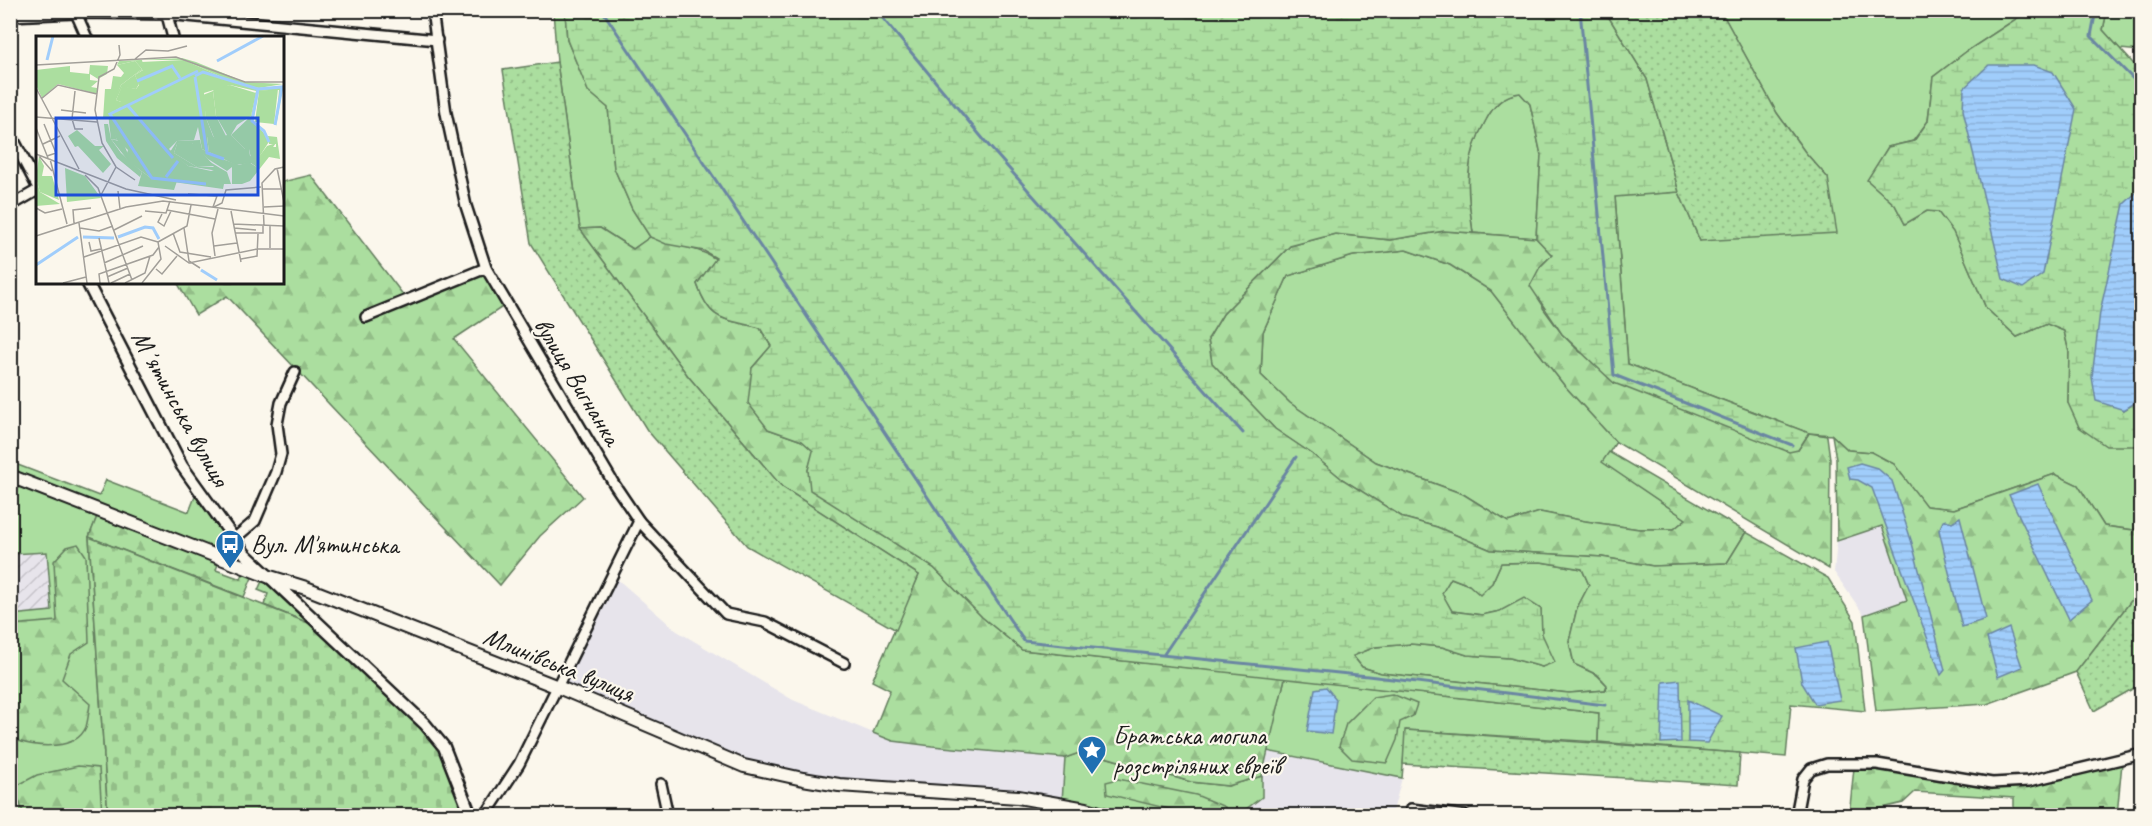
<svg xmlns="http://www.w3.org/2000/svg" width="2152" height="826" font-family="Caveat,sans-serif">
  <style>
    .built { fill: #e7e4eb }
    .industrial { fill: url(#industrial-furrows) }
    .green { fill: #abde9f; stroke: #647d5e; stroke-width: 1.5 }
    .forest { fill: url(#forest-firs); stroke: #647d5e; stroke-width: 1.5 }
    .wetland { fill: url(#wetland-marsh); stroke: #647d5e; stroke-width: 1.5; fill-rule: evenodd }
    .cemetery { fill: url(#cemetery-stones); stroke: #647d5e; stroke-width: 1.5 }
    .garden { fill: url(#garden-dots); stroke: #647d5e; stroke-width: 1.5 }
    .water { fill: url(#water-rules); stroke: #6b86a2; stroke-width: 1.5 }
    .lines { fill: none; stroke-linecap: round; stroke-linejoin: round }
    .stream { stroke: #6b86a2; stroke-width: 3 }
    .minor-casing { stroke: #1c1c1c; stroke-width: 14 }
    .tertiary-casing { stroke: #1c1c1c; stroke-width: 15 }
    .secondary-casing { stroke: #1c1c1c; stroke-width: 16 }
    .minor { stroke: #fbf7ec; stroke-width: 9 }
    .tertiary { stroke: #fbf7ec; stroke-width: 10 }
    .secondary { stroke: #fbf7ec; stroke-width: 12 }
    .labels { text-anchor: middle; stroke-width: 4.5; stroke-linejoin: round; paint-order: stroke }
    .street-label { font-size: 26px; fill: #1c1c1c; stroke: #fbf7ec }
    .poi-label { font-size: 26px; fill: #1c1c1c; stroke: #fbf7ec; text-anchor: start }
    .inset-river { fill: none; stroke: #a0cdfb; stroke-width: 3 }
    .inset-road { fill: none; stroke: #a29f99; stroke-width: 1.5 }
    .view { fill: #1d4ed8; fill-opacity: 0.15; stroke: #1d4ed8; stroke-width: 3 }
    .inset-edge { fill: none; stroke: #1c1c1c; stroke-width: 3 }
  </style>
  <defs>
    <pattern id="industrial-furrows" width="10" height="10" patternUnits="userSpaceOnUse" patternTransform="scale(1.5)"><rect width="10" height="10" fill="#e7e4eb"/><path d="M-1 1l2-2M0 10L10 0M9 11l2-2" fill="none" stroke="#c6c3c9"/></pattern>
    <pattern id="forest-firs" width="22" height="20" patternUnits="userSpaceOnUse" patternTransform="scale(1.5)"><rect width="22" height="20" fill="#abde9f"/><path d="M5 1l3.5 6h-7zM16 11l3.5 6h-7z" fill="#93be88"/></pattern>
    <pattern id="wetland-marsh" width="20" height="14" patternUnits="userSpaceOnUse" patternTransform="scale(1.5)"><rect width="20" height="14" fill="#abde9f"/><path d="M1 5h8M5 5V1M11 12h8M15 12V8" fill="none" stroke="#93be88"/></pattern>
    <pattern id="cemetery-stones" width="16" height="16" patternUnits="userSpaceOnUse" patternTransform="scale(1.5)"><rect width="16" height="16" fill="#abde9f"/><path d="M2 7V4a2 2 0 0 1 4 0v3zM10 15v-3a2 2 0 0 1 4 0v3z" fill="#93be88"/></pattern>
    <pattern id="garden-dots" width="8" height="8" patternUnits="userSpaceOnUse" patternTransform="scale(1.5)"><rect width="8" height="8" fill="#abde9f"/><path d="M2 2h.1M6 6h.1" fill="none" stroke="#93be88" stroke-width="1.8" stroke-linecap="round"/></pattern>
    <pattern id="water-rules" width="6" height="5" patternUnits="userSpaceOnUse" patternTransform="scale(1.5)"><rect width="6" height="5" fill="#a0cdfb"/><path d="M0 2.5h6" fill="none" stroke="#89afd7"/></pattern>
  </defs>
  <rect width="100%" height="100%" fill="#fbf7ec"/>
  <filter id="ink" filterUnits="userSpaceOnUse"><feTurbulence type="fractalNoise" baseFrequency=".0167" numOctaves="2"/><feDisplacementMap in="SourceGraphic" scale="12" xChannelSelector="R" yChannelSelector="G"/><feConvolveMatrix kernelMatrix="1 2 1 2 8 2 1 2 1" color-interpolation-filters="sRGB"/></filter>
  <g filter="url(#ink)">
    <!-- built -->
    <g class="built">
      <polygon points="1882,526 1907,601 1864,615 1834,572 1837,541"/>
      <polygon points="616,578 677,631 793,700 893,741 1065,758 1062,801 839,781 745,762 564,685"/>
      <polygon points="1267,751 1402,778 1392,815 1345,815 1324,811 1310,815 1239,816 1262,797 1262,776"/>
    </g>
    <!-- industrial -->
    <polygon class="industrial" points="47,551 52,612 11,615 11,554"/>
    <!-- green -->
    <g class="green">
      <polygon points="553,11 565,11 567,40 588,90 608,107 614,168 632,209 650,237 633,249 600,228 580,229 557,62"/>
      <polygon points="1721,11 2028,11 1967,51 1933,77 1928,121 1913,141 1888,147 1868,180 1895,205 1905,224 1927,211 1938,212 1953,231 1986,308 2017,337 2047,324 2064,331 2069,352 2068,403 2137,446 2141,444 2141,531 2104,526 2078,485 2055,474 1954,509 1925,506 1894,464 1872,452 1848,450 1832,435 1809,433 1628,364 1615,196 1679,192 1700,241 1828,178 1805,152 1777,113"/>
      <polygon points="2107,11 2141,11 2141,51 2120,49 2103,30"/>
      <path d="M1520 93 1530 104 1541 155 1536 238 1473 233C1467 189 1463 160 1486 120 1494 105 1503 95 1520 93Z"/>
      <polygon points="1406,250 1450,265 1491,291 1564,385 1616,442 1603,462 1686,519 1674,529 1639,529 1585,521 1540,512 1508,522 1463,494 1376,462 1290,403 1261,375 1263,332 1288,276 1353,256"/>
      <polygon points="10,462 99,496 106,480 189,512 196,494 230,542 230,547 227,551 218,552 11,471"/>
      <polygon points="10,480 98,514 89,537 108,815 17,815 11,792 11,615 52,611 47,552 11,554"/>
      <polygon points="1541,562 1582,569 1589,585 1577,608 1569,642 1574,664 1597,675 1607,685 1605,690 1569,693 1381,673 1362,667 1353,656 1375,647 1411,644 1442,647 1467,655 1510,658 1542,667 1541,609 1500,611 1482,615 1452,611 1441,593 1451,578 1469,585 1492,583 1501,563"/>
      <polygon points="1285,678 1599,713 1598,742 1406,730 1402,778 1267,751"/>
      <polygon points="1084,751 1191,782 1228,786 1262,776 1262,797 1238,815 1124,815 1062,801 1065,758"/>
    </g>
    <!-- forest -->
    <g class="forest">
      <polygon points="311,175 411,305 484,274 504,306 454,339 583,497 540,536 500,585 227,296 196,315 177,282 282,282 282,182"/>
      <path d="M600 228 633 249 650 237C672 246 696 246 716 259L697 284C711 323 723 318 760 328L771 346 752 368 768 429 802 441 814 451 808 470 836 506 934 568 982 617 1022 650 1285 678 1262 776 1228 786 1191 782 1085 751 1065 758 932 746 893 741 873 733 890 690 872 681 919 575 782 487 688 376 580 229Z"/>
      <polygon points="1445,231 1536,238 1552,255 1540,267 1543,308 1562,334 1580,352 1798,450 1809,433 1827,436 1830,459 1829,569 1616,442 1564,385 1491,291 1450,265 1406,250 1353,256 1288,276 1263,332 1261,375 1290,403 1376,462 1463,494 1508,522 1540,512 1585,521 1639,529 1674,529 1686,519 1602,462 1609,452 1746,532 1727,563 1653,566 1602,557 1491,550 1437,527 1404,518 1342,479 1312,454 1275,429 1212,363 1208,339 1223,314 1290,246 1335,234 1390,240"/>
      <polygon points="1832,435 1848,450 1871,452 1894,464 1926,506 1954,509 2055,474 2078,485 2104,526 2141,531 2141,588 2076,672 1987,704 1876,711 1864,615 1907,600 1882,526 1837,541 1836,459"/>
      <polygon points="98,514 219,561 216,570 241,579 244,571 253,575 244,597 89,537"/>
      <path d="M78 544 86 556 89 642 71 654 62 679 90 704C89 711 88 720 86 727 76 751 37 747 18 741L11 721V625L57 621 54 561 67 547Z"/>
      <polygon points="263,579 267,580 311,624 264,605 268,594 258,590"/>
      <polygon points="1392,694 1417,704 1413,716 1400,722 1397,740 1387,763 1352,759 1339,746 1346,724 1373,697"/>
      <polygon points="2122,763 2117,815 2014,815 2014,798 1915,792 1903,803 1849,816 1854,768 1877,768 1992,787"/>
      <polygon points="78,766 99,768 102,815 24,815 17,795 18,785 37,775"/>
      <polygon points="1118,779 1196,795 1225,807 1225,815 1194,815 1107,794 1106,782"/>
    </g>
    <!-- wetland -->
    <g class="wetland">
      <path d="M565 11H1605L1647 79 1679 192 1615 197 1628 364 1809 433 1798 450 1789 452 1614 383 1562 334 1530 286 1540 267 1552 255 1536 238 1541 155 1530 104 1520 93C1503 95 1494 105 1486 120 1463 160 1467 189 1473 233L1444 231 1390 240 1335 234 1290 246 1223 314 1208 339 1212 363 1275 429 1312 454 1342 479 1404 518 1437 527 1491 550 1602 557 1653 566 1727 563 1746 532 1828 578 1855 621 1865 711 1791 704 1786 757 1598 742 1599 713 1022 650 982 617 934 568 810 490 808 470 813 451 802 441 768 429 748 403 752 368 771 346 760 328C723 318 711 323 697 284L716 258 704 251 666 244 650 237 632 209 614 168 608 108 588 91 567 40ZM1541 562 1582 569 1589 585 1577 608 1569 641 1574 664 1598 675 1607 685 1606 690 1569 693 1381 673 1362 667 1353 656 1375 647 1411 644 1442 647 1467 655 1510 658 1542 667 1555 662 1542 634 1541 609 1524 598 1500 611 1482 615 1452 611 1442 593 1451 578 1469 585 1480 595 1492 583 1501 563Z"/>
      <polygon points="2028,11 2107,11 2103,30 2141,72 2142,190 2139,190 2124,410 2141,399 2141,444 2137,446 2106,446 2079,427 2068,403 2069,352 2064,331 2047,324 2017,337 1986,308 1953,232 1938,212 1927,211 1905,224 1895,205 1867,180 1888,147 1914,141 1928,121 1933,77 1967,51"/>
    </g>
    <!-- cemetery -->
    <polygon class="cemetery" points="89,537 311,624 422,727 440,749 466,815 108,815"/>
    <!-- garden -->
    <g class="garden">
      <polygon points="1605,11 1721,11 1777,113 1805,152 1828,178 1837,233 1700,241 1679,192 1647,79"/>
      <polygon points="557,62 580,229 688,376 782,487 919,575 896,630 747,546 647,430 531,243 503,70"/>
      <polygon points="2141,588 2141,684 2094,711 2076,672"/>
      <polygon points="1405,730 1740,753 1738,785 1403,764"/>
    </g>
    <!-- water -->
    <g class="water">
      <polygon points="1989,65 2034,65 2053,72 2076,109 2043,274 2023,288 2003,279 1963,110 1964,88"/>
      <polygon points="2139,190 2142,190 2141,399 2124,410 2096,401 2092,377 2100,312 2124,204"/>
      <polygon points="1860,463 1877,468 1892,481 1912,543 1945,670 1941,675 1872,488 1858,480 1850,479 1847,467"/>
      <polygon points="2038,484 2092,600 2069,619 2009,495"/>
      <polygon points="1960,517 1986,619 1962,627 1939,530 1943,521 1946,520 1952,522"/>
      <polygon points="2009,628 2022,667 1998,677 1987,638"/>
      <polygon points="1827,642 1840,700 1815,704 1802,683 1796,648"/>
      <polygon points="1680,680 1681,742 1661,743 1663,682"/>
      <polygon points="1326,687 1336,699 1331,734 1307,731 1315,689"/>
      <polygon points="1688,700 1722,716 1707,743 1688,742"/>
    </g>
    <g class="lines">
      <!-- stream -->
      <g class="stream">
        <polyline points="602,10 1024,641 1368,676 1605,705"/>
        <polyline points="876,10 989,146 1243,433"/>
        <polyline points="1580,10 1614,375 1792,445"/>
        <polyline points="2096,10 2091,36 2142,88"/>
        <polyline points="1164,654 1296,457"/>
      </g>
      <!-- minor casing -->
      <g class="minor-casing">
        <g id="minor">
          <polyline points="432,10 446,113 466,206 486,268 614,484 639,521 726,614 765,622 844,663"/>
          <polyline points="166,11 173,38"/>
          <polyline points="76,13 87,38"/>
          <polyline points="10,16 76,13 166,14 437,40"/>
          <polyline points="10,206 38,190"/>
          <polyline points="366,317 486,268"/>
          <polyline points="234,539 255,521 276,472 281,454 277,424 281,403 295,372"/>
          <polyline points="661,784 668,816"/>
          <polyline points="10,806 13,816"/>
          <polyline points="1411,809 1466,816"/>
          <polyline points="485,816 519,764 639,521"/>
          <polyline points="1796,816 1803,779 1811,769 1827,764 1877,764 1992,783 2029,781 2142,754"/>
        </g>
      </g>
      <!-- tertiary casing -->
      <g class="tertiary-casing">
        <g id="tertiary">
          <polyline points="10,134 38,187"/>
          <polyline points="87,282 182,466 245,554 425,724 444,747 471,816"/>
        </g>
      </g>
      <!-- secondary casing -->
      <g class="secondary-casing">
        <polyline id="secondary" points="10,476 270,577 306,588 558,687 744,766 803,779 839,785 1018,797 1086,809 1109,816"/>
      </g>
      <!-- minor -->
      <use href="#minor" class="minor"/>
      <!-- tertiary -->
      <use href="#tertiary" class="tertiary"/>
      <!-- secondary -->
      <use href="#secondary" class="secondary"/>
    </g>
  </g>
  <!-- icons -->
  <defs>
    <g id="bus-pin" transform="scale(1.5)"><path d="M0 17L-7.5 6A9.5 9.5 0 1 1 7.5 6Z" fill="#1f6fb2" stroke="#fbf7ec"/><path d="M-5-6H5V4H4V6H2V4H-2V6H-4V4H-5ZM-3.5-4V0h7V-4ZM-3.5 1.2v1.5H-2V1.2ZM2 1.2v1.5H3.5V1.2Z" fill="#fff"/></g>
    <g id="sight-pin" transform="scale(1.5)"><path d="M0 17L-7.5 6A9.5 9.5 0 1 1 7.5 6Z" fill="#1f6fb2" stroke="#fbf7ec"/><path d="M0-6L1.8-2.2L6-1.7L2.9 1.2L3.7 5.4L0 3.3L-3.7 5.4L-2.9 1.2L-6-1.7L-1.8-2.2Z" fill="#fff"/></g>
  </defs>
  <g fill-rule="evenodd">
    <use href="#bus-pin" x="230" y="544"/>
    <use href="#sight-pin" x="1092" y="750"/>
  </g>
  <g class="labels">
    <!-- street labels -->
    <g class="street-label">
      <text transform="translate(578 381) rotate(59)" y="9">вулиця Вигнанка</text>
      <text transform="translate(181 408) rotate(61)" y="9">Мʼятинська вулиця</text>
      <text transform="translate(559 664) rotate(22)" y="9">Млинівська вулиця</text>
    </g>
    <!-- poi labels -->
    <g class="poi-label">
      <text x="251" y="553">Вул. М'ятинська</text>
      <text x="1113" y="744">Братська могила<tspan x="1113" dy="30">розстріляних євреїв</tspan></text>
    </g>
  </g>
  <!-- overview -->
  <g transform="translate(36 36)">
    <rect width="248" height="248" fill="#fbf7ec"/>
    <path d="M146 22 160 26 209 46 247 48 223 52 199 47 148 24H106L108 32 131 31 112 39 108 33 99 39 103 48 100 53 86 51 80 64 85 66V71L73 78 81 104 75 103 72 77 85 49 106 33 99 25 81 29 83 25ZM194 49 220 57 215 80 201 89 195 99 209 113H213L214 120 222 122 231 110 240 107 222 132 215 127 200 129 173 116 171 100H177L180 104 191 99 180 80 177 55 179 51ZM242 53 238 88 219 86 223 55ZM152 105 160 109 178 130 161 131 138 117 141 108Z" fill="#abde9f"/>
    <path d="M41 94 59 110H68L63 114 75 128 67 137 42 110 39 111 32 100ZM232 100 241 101 244 123 233 121 214 145 206 148H196V131L191 135 172 123 156 107 141 108 138 117 161 131H178L171 124 184 132 182 135 152 130 134 116 141 105 164 104 166 113 189 124 203 129 213 126 222 132 232 111H240V108H233ZM75 103 87 106 96 128 116 143 141 145 138 154 102 150 106 136 94 127ZM3 120 8 130 6 140H16L23 164 4 156 0 142Z" fill="#abde9f"/>
    <path d="M148 24 199 47 223 52 247 50 240 91 243 54 223 55 217 85 234 104 222 123 215 122 213 113H209L195 99 215 80 220 55 194 49 168 57 170 82 177 100 171 101 173 116 189 124 166 113 162 91 158 104 141 105 133 113 152 130 175 135 184 132 191 136 195 148H188L187 153 116 143 96 128 90 120 92 114 81 104 73 86V78L85 71V66L80 64 86 50 100 53 103 49 99 39 107 34 105 26Z" fill="#abde9f"/>
    <path d="M29 132 49 140 65 162 31 166Z" fill="#abde9f"/>
    <path d="M99 25 106 33 85 49 72 83H67L69 53H75L77 40 85 41 88 37 81 29ZM54 29 72 30 71 38 62 43 54 38V44L62 45 55 51 61 52V58L22 48 6 62 0 49V34L34 30V36L53 38ZM177 55 180 80 192 104H179L170 82 167 59ZM68 88H72L75 103 85 117 106 136 104 141 81 122 70 105ZM0 142 4 156 24 168 0 170Z" fill="#abde9f"/>
    <path class="inset-river" d="M11 24 17 0M181 25 227 0M162 35 74 78 116 142 170 148M159 40 167 36 222 53 246 51 239 89M159 41 171 117 188 123M101 45 136 30 144 42M222 53 216 85 228 95 233 106M92 70 137 122M130 141 142 125M47 201 78 202M82 201 109 191 117 192 123 203M0 229 42 201M165 234 181 244"/>
    <path class="inset-road" d="M83 9 84 19 78 33 63 41 59 74 66 107 80 131 99 144M99 23 110 14 132 15 151 10M0 29 140 21 209 46H248M0 52 43 133M39 55 36 83 39 93H47M5 63 22 49 61 58M25 74 50 77M0 81 61 86M8 88 20 117 11 120M0 92 12 122M7 108 24 100M0 118 90 153 140 164M3 120 16 135M14 123 31 188M241 132 248 166M49 139 62 152 96 244M226 153H246M82 155 84 173M152 158 181 160 177 171M65 159 80 131M178 171 186 167 190 154 225 151M228 171 248 170M0 172 9 177 26 173M131 174 179 183M109 175 130 177 134 165M195 175 205 226M126 178 122 186 128 190 135 175M38 187 37 174 55 172M43 187 51 247M197 188 248 190M228 189 226 147 239 133 248 131M234 189V212M44 192 63 195 77 190M148 192 153 225 164 232M198 192 220 194M78 194 106 180M137 197 144 216 175 221M199 197H227V190M0 200 90 171 127 165 248 180M63 202 73 247M53 206 55 215 65 213M122 206 151 190 155 169M129 210 153 227 221 213H248M178 210 201 207M179 220 176 197 182 173M48 221 105 201 122 206M205 223 221 220 222 198M68 227 107 210M120 233 126 238 141 220M71 241 92 232M27 247 50 241M64 247 63 238 117 219 123 211M75 247 94 238M89 247 109 237 114 220M106 247 125 223 122 206"/>
    <path class="view" d="M20 82H222V159H20Z"/>
    <rect width="248" height="248" class="inset-edge"/>
  </g>
  <!-- margin -->
  <rect width="2152" height="826" fill="none" stroke="#fbf7ec" stroke-width="36"/>
  <rect x="18" y="18" width="2116" height="790" fill="none" stroke="#1c1c1c" stroke-width="2" filter="url(#ink)"/>
</svg>
